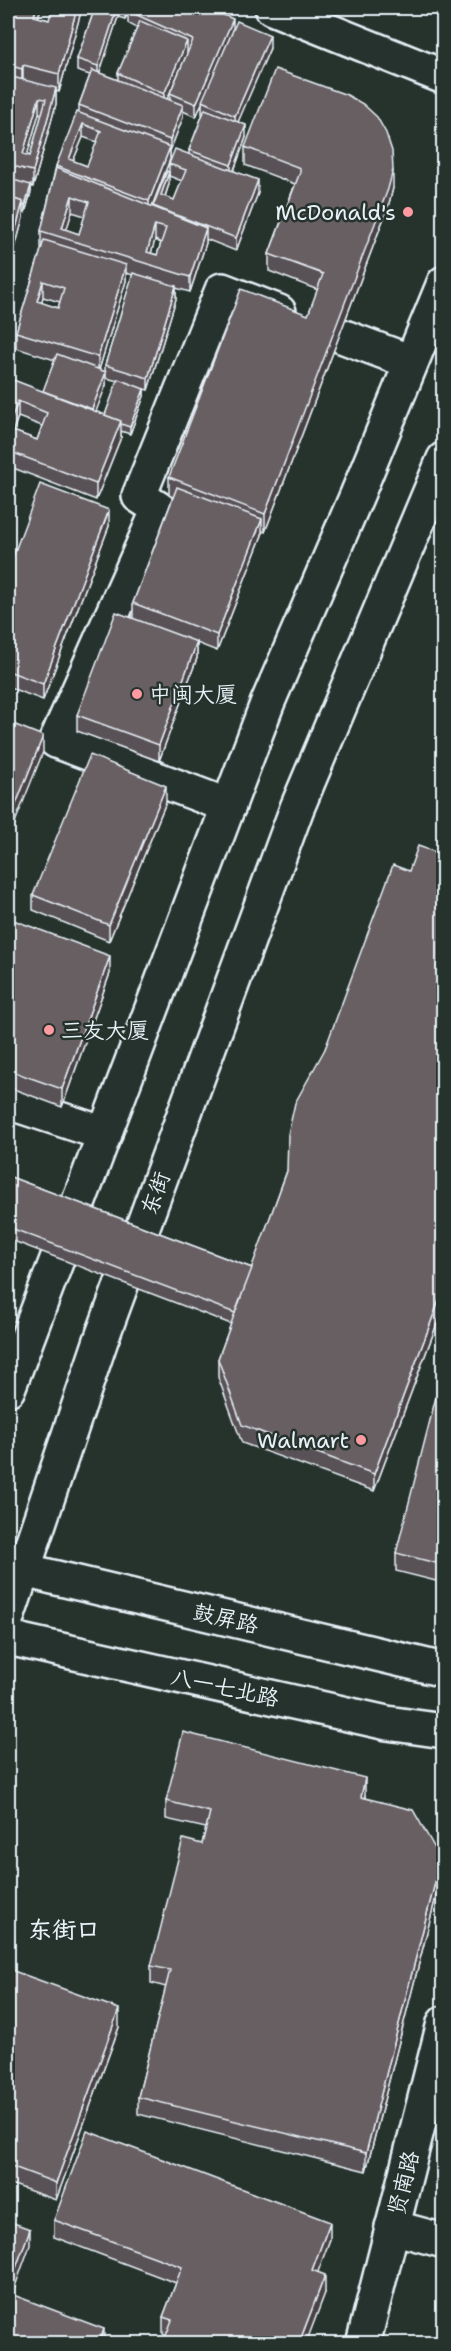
<svg xmlns="http://www.w3.org/2000/svg" width="451" height="2351" font-family="'Shantell Sans','LXGW WenKai TC',sans-serif">
  <style>
    .lines { fill: none; stroke-linecap: round; stroke-linejoin: round }
    .minor-casing { stroke: #e8f1f8; stroke-width: 38 }
    .major-casing { stroke: #e8f1f8; stroke-width: 38 }
    .minor { stroke: #26332d; stroke-width: 33 }
    .major { stroke: #26332d; stroke-width: 33 }
    .wall { fill: #595154; stroke: #e8f1f8; stroke-width: 1.5; fill-rule: evenodd }
    .shaded-wall { fill: #494245; stroke: #e8f1f8; stroke-width: 1.5 }
    .building { fill: #685e62; stroke: #e8f1f8; stroke-width: 1.5; fill-rule: evenodd }
    .poi-dot { fill: #ff9aa2; stroke: #26332d; stroke-width: 2 }
    .labels { text-anchor: middle; stroke-width: 5; stroke-linejoin: round; paint-order: stroke }
    .poi-label { font-size: 22px; fill: #e8f1f8; stroke: #26332d; text-anchor: end }
    .street-label { font-size: 22px; fill: #e8f1f8; stroke: #26332d }
    .neighbourhood-label { font-size: 24px; font-weight: bold; fill: #e8f1f8; stroke: #26332d }
  </style>
  <rect width="100%" height="100%" fill="#26332d"/>
  <filter id="ink" filterUnits="userSpaceOnUse"><feTurbulence type="fractalNoise" baseFrequency=".0167" numOctaves="2"/><feDisplacementMap in="SourceGraphic" scale="12" xChannelSelector="R" yChannelSelector="G"/><feConvolveMatrix kernelMatrix="1 2 1 2 8 2 1 2 1" color-interpolation-filters="sRGB"/></filter>
  <g filter="url(#ink)">
    <g class="lines">
      <!-- minor casing -->
      <g class="minor-casing">
        <g id="minor">
          <polyline points="272,8 444,77"/>
          <polyline points="8,331 90,8"/>
          <polyline points="339,335 411,362"/>
          <polyline points="229,806 56,741 159,509 139,496 222,290 279,312"/>
          <polyline points="8,1102 105,1134"/>
          <polyline points="392,2227 444,2241"/>
          <polyline points="363,2344 444,2023"/>
        </g>
      </g>
      <!-- major casing -->
      <g class="major-casing">
        <g id="major">
          <polyline points="8,1389 267,704 357,495 444,283"/>
          <polyline points="8,1569 23,1570 444,1670"/>
          <polyline points="8,1615 101,1340 297,808 444,459"/>
          <polyline points="8,1638 387,1723 444,1731"/>
        </g>
      </g>
      <!-- minor -->
      <use href="#minor" class="minor"/>
      <!-- major -->
      <use href="#major" class="major"/>
    </g>
    <!-- wall -->
    <g class="wall">
      <path d="M8 8H41L38 17 49 20 82 8 59 92 56 91V104L33 187H31V192L25 213 23 212V218L8 274V188L9 181H8ZM39 113 42 114 30 156 27 155Z"/>
      <path d="M95 8H207L233 30 270 48 238 121 246 137 234 171 258 193 236 251 206 239V243L190 292 176 288V299L148 390 144 389V396L130 434 121 431V437L96 500 8 466V378L43 392 55 360 16 348V332L42 247H41V231L56 166 79 112V105L90 75 77 71V59ZM128 13V23L137 28 118 73V80L99 73 118 17 125 19ZM184 61 170 93V100L167 99ZM202 103V114H203L189 150V154L169 164V176L182 181 174 200 165 197 169 184 153 206H152L170 159V151L183 117V111L196 117ZM83 137 97 142 87 166 73 161ZM72 212 85 216 79 234 66 230ZM155 240 161 243 157 255 151 253ZM126 273 133 275 105 365V372L99 370 126 281ZM43 297 60 302 58 308 41 303ZM106 378 118 381 105 415 95 412 106 385ZM18 417 42 426 37 440 13 431Z"/>
      <polygon points="245,147 393,188 388,207 265,532 262,531 262,535 217,651 197,643 197,658 159,761 77,731 77,715 133,618 133,603 173,497 169,495 169,477 308,315 318,290 269,271 269,254 295,184 245,165"/>
      <polygon points="109,526 43,700 8,687 8,570"/>
      <polygon points="444,776 444,809 438,807 438,789"/>
      <polygon points="166,802 109,941 33,910 33,895"/>
      <polygon points="444,855 444,1305 374,1491 242,1443 218,1377 218,1359 231,1324 8,1239 8,1176 252,1268 287,1171 325,1049 409,871"/>
      <polygon points="8,918 110,973 62,1107 8,1087"/>
      <polygon points="444,1395 444,1583 396,1571 396,1553"/>
      <polygon points="365,1795 365,1798 441,1877 366,2171 138,2114 138,2097 166,1987 151,1983 151,1966 202,1844 206,1828 166,1819 166,1801"/>
      <polygon points="8,1969 119,2027 56,2200 8,2183"/>
      <polygon points="54,2220 330,2239 317,2272 325,2293 166,2336 163,2334 163,2317 176,2283 54,2237"/>
    </g>
    <!-- shaded-wall -->
    <g class="shaded-wall">
      <polygon points="36,8 41,8 35,27 34,16"/>
      <polygon points="77,8 82,8 59,92 59,74"/>
      <polygon points="117,8 118,8 118,17 98,78 98,66"/>
      <polygon points="125,8 130,8 128,11 125,19"/>
      <polygon points="233,19 233,31 196,117 196,104"/>
      <polygon points="270,35 270,48 235,129 235,116"/>
      <polygon points="187,41 187,54 164,106 164,94"/>
      <polygon points="23,65 23,83 22,87 22,69"/>
      <polygon points="56,88 56,104 33,187 33,171"/>
      <polygon points="39,98 39,113 23,170 23,154"/>
      <polygon points="183,105 183,117 170,151 170,159 149,214 149,201 170,147 170,140"/>
      <polygon points="83,124 83,137 69,171 69,159"/>
      <polygon points="246,125 246,137 231,178 231,165"/>
      <polygon points="393,170 393,188 388,207 265,532 265,514"/>
      <polygon points="169,172 169,184 161,208 161,195"/>
      <polygon points="258,180 258,193 236,251 236,238"/>
      <polygon points="31,185 31,192 25,213 25,206"/>
      <polygon points="72,196 72,212 64,238 62,228"/>
      <polygon points="23,202 23,218 8,274 8,258"/>
      <polygon points="155,225 155,240 148,264 147,252"/>
      <polygon points="206,228 206,243 190,292 190,277"/>
      <polygon points="126,265 126,281 98,373 98,357"/>
      <polygon points="43,281 43,297 37,317 37,301"/>
      <polygon points="176,286 176,299 148,390 148,378"/>
      <polygon points="106,372 106,385 92,422 92,409"/>
      <polygon points="144,389 144,396 130,434 130,427"/>
      <polygon points="18,401 18,417 8,443 8,428"/>
      <polygon points="121,421 121,437 96,500 96,484"/>
      <polygon points="109,510 109,526 43,700 43,684"/>
      <polygon points="262,519 262,535 217,651 217,635"/>
      <polygon points="197,642 197,658 159,761 159,745"/>
      <polygon points="43,736 43,752 8,840 8,824"/>
      <polygon points="166,786 166,802 109,941 109,925"/>
      <polygon points="110,956 110,973 62,1107 62,1089"/>
      <polygon points="444,1287 444,1305 374,1491 374,1474"/>
      <polygon points="365,1778 365,1795 361,1814 361,1797"/>
      <polygon points="441,1859 441,1877 366,2171 366,2153"/>
      <polygon points="119,2009 119,2027 56,2200 56,2183"/>
      <polygon points="330,2222 330,2239 312,2288 312,2270"/>
      <polygon points="30,2229 30,2245 8,2306 8,2290"/>
      <polygon points="325,2275 325,2293 306,2343 299,2343"/>
      <polygon points="104,2329 104,2343 99,2343"/>
    </g>
    <!-- building -->
    <g class="building">
      <polygon points="8,8 36,8 34,16 49,20 52,8 77,8 59,74 23,65 22,69 8,65"/>
      <polygon points="95,8 117,8 98,66 77,59"/>
      <polygon points="129,8 207,8 233,19 196,104 170,93 193,40 128,11"/>
      <polygon points="140,21 187,41 164,94 118,73"/>
      <polygon points="237,21 270,35 235,116 202,101"/>
      <polygon points="275,69 347,95 363,104 377,117 386,133 392,151 393,170 388,189 265,514 169,477 241,289 308,315 323,274 269,254 300,172 300,168 245,147"/>
      <polygon points="92,70 183,105 170,140 79,105"/>
      <path d="M8 76 56 88 33 171 8 165ZM39 98 46 99 30 156 23 154Z"/>
      <polygon points="205,109 246,125 231,165 189,150"/>
      <path d="M77 112 170 147 149 201 56 166ZM83 124 101 131 87 166 69 159Z"/>
      <polygon points="175,149 258,180 236,238 153,206 167,171 169,172 161,195 174,200 186,170 169,164"/>
      <path d="M56 168 206 228 190 277 41 231ZM72 196 89 202 79 234 62 228ZM155 225 166 228 157 255 147 252Z"/>
      <polygon points="10,179 31,185 25,206 23,205 23,202 8,197 8,188"/>
      <polygon points="8,197 23,202 8,258"/>
      <path d="M44 240 126 265 98 357 16 332ZM43 281 64 288 58 308 37 301Z"/>
      <polygon points="133,273 176,286 148,378 105,365"/>
      <polygon points="57,354 106,372 92,409 43,391"/>
      <polygon points="8,378 121,421 96,484 8,451 8,429 37,440 47,413 18,401 8,428"/>
      <polygon points="118,379 144,389 130,427 121,424 121,421 105,415"/>
      <polygon points="40,484 109,510 43,684 8,671 8,570"/>
      <polygon points="177,487 262,519 217,635 133,603"/>
      <polygon points="116,612 197,642 159,745 77,715"/>
      <polygon points="8,722 43,736 8,824"/>
      <polygon points="90,755 166,786 109,925 33,895"/>
      <polygon points="444,776 444,791 438,789"/>
      <polygon points="418,846 444,855 444,1287 374,1474 242,1425 218,1359 287,1171 288,1134 295,1103 325,1049 393,865 409,871"/>
      <polygon points="8,918 110,956 62,1089 8,1070"/>
      <polygon points="8,1176 252,1268 235,1313 8,1227"/>
      <polygon points="437,1393 444,1395 444,1565 396,1553"/>
      <polygon points="183,1732 365,1778 361,1797 413,1810 441,1859 366,2153 138,2097 170,1970 151,1966 183,1839 202,1844 210,1812 166,1801"/>
      <polygon points="8,1969 119,2009 56,2183 8,2165"/>
      <polygon points="87,2131 330,2222 312,2270 325,2275 299,2343 163,2343 172,2320 163,2317 182,2267 54,2220"/>
      <polygon points="8,2221 30,2229 8,2290"/>
      <polygon points="8,2293 104,2329 99,2343 8,2343"/>
    </g>
  </g>
  <!-- markers -->
  <g class="poi-dot">
    <circle cx="408" cy="212" r="6"/>
    <circle cx="137" cy="694" r="6"/>
    <circle cx="49" cy="1030" r="6"/>
    <circle cx="361" cy="1440" r="6"/>
  </g>
  <g class="labels">
    <!-- poi labels -->
    <g class="poi-label">
      <text x="396" y="220">McDonald's</text>
      <text x="149" y="702" text-anchor="start">中闽大厦</text>
      <text x="61" y="1038" text-anchor="start">三友大厦</text>
      <text x="349" y="1448">Walmart</text>
    </g>
    <!-- street labels -->
    <g class="street-label">
      <text transform="translate(155 1193) rotate(-70)" y="8">东街</text>
      <text transform="translate(226 1618) rotate(13)" y="8">鼓屏路</text>
      <text transform="translate(225 1687) rotate(12)" y="8">八一七北路</text>
      <text transform="translate(403 2183) rotate(-76)" y="8">贤南路</text>
    </g>
    <!-- neighbourhood labels -->
    <g class="neighbourhood-label">
      <text x="64" y="1938">东街口</text>
    </g>
  </g>
  <!-- margin -->
  <rect width="451" height="2351" fill="none" stroke="#26332d" stroke-width="30"/>
  <rect x="15" y="15" width="421" height="2321" fill="none" stroke="#e8f1f8" stroke-width="2" filter="url(#ink)"/>
</svg>
